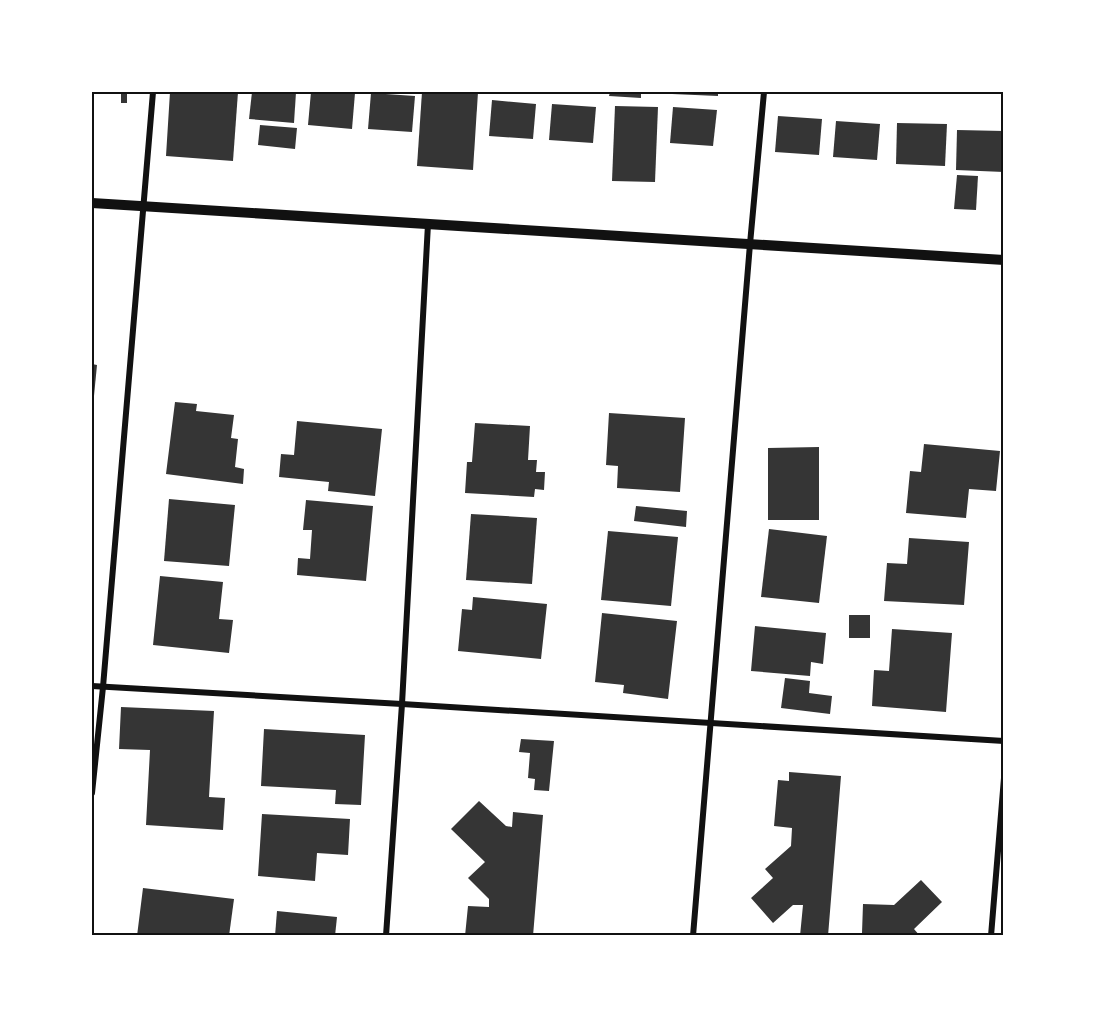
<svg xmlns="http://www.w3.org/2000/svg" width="1095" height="1027" font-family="'Archivo Narrow',sans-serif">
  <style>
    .building { fill: #353535 }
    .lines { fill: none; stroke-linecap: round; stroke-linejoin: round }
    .minor { stroke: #111; stroke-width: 6 }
    .tertiary { stroke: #111; stroke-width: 10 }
    .neatline { fill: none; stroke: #111; stroke-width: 2 }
  </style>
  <rect width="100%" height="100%" fill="#fff"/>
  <!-- building -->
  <g class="building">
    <rect x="121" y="92" width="6" height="11"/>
    <polygon points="170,92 238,92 233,161 166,156"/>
    <polygon points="252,92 296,92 294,123 249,119"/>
    <polygon points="311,92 355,93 352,129 308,125"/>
    <polygon points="422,92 478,92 473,170 417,166"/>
    <polygon points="610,92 641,92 641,98 609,96"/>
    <polygon points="673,92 718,92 718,96 672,94"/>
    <polygon points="371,93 415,96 412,132 368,129"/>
    <polygon points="492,100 536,104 533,139 489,136"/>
    <polygon points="552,104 596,107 593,143 549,140"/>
    <polygon points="615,106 658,107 655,182 612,181"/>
    <polygon points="673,107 717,110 713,146 670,143"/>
    <polygon points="778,116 822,119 819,155 775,152"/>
    <polygon points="836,121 880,124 877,160 833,157"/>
    <polygon points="897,123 947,124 945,166 896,164"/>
    <polygon points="260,125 297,128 295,149 258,145"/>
    <polygon points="957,130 1004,131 1004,172 956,170"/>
    <polygon points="957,175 978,176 976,210 954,209"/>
    <polygon points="92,364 97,365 93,406 92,405"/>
    <polygon points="175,402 197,404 196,411 234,415 231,438 238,439 235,467 244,469 243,484 166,474"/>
    <polygon points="609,413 685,418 680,492 617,488 618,466 606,465"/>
    <polygon points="297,421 382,429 375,496 328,491 329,482 279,477 281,454 294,455"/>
    <polygon points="475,423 530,426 528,460 537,460 536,472 545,472 544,490 535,489 534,497 465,493 467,462 472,462"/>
    <polygon points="924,444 1000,451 996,491 969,489 966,518 906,513 910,471 921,472"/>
    <polygon points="819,447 819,520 768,520 768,448"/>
    <polygon points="169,499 235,505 229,566 164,561"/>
    <polygon points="306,500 373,506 366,581 297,575 298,558 310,559 312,530 303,530"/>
    <polygon points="636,506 687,511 686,527 634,521"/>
    <polygon points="471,514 537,518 532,584 466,580"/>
    <polygon points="769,529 827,536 819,603 761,597"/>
    <polygon points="608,531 678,537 671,606 601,600"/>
    <polygon points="909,538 969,542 964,605 884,601 887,563 907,564"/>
    <polygon points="160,576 223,582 219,619 233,620 229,653 153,645"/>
    <polygon points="473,597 547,604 541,659 458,651 462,609 472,610"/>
    <polygon points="602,613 677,621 668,699 623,693 624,685 595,682"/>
    <rect x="849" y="615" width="21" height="23"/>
    <polygon points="755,626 826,633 823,664 811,662 810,676 751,671"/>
    <polygon points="892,629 952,633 946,712 872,706 874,670 889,671"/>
    <polygon points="785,678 810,681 809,693 832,696 830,714 781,708"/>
    <polygon points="121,707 214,711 209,797 225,798 223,830 146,825 150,750 119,749"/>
    <polygon points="264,729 365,735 361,805 335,804 336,790 261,786"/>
    <polygon points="521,739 554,741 549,791 534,790 535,779 528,778 530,753 519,752"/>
    <polygon points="789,772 841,776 828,936 800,936 803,905 793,905 773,923 751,898 773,878 765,869 791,846 792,828 774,826 778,780 789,781"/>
    <polygon points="479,801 506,826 512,827 513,812 543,815 533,936 465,936 468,906 489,907 489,899 468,878 485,862 451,829"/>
    <polygon points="262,814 350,819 348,855 317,853 315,881 258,876"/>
    <polygon points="921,880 942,902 914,929 920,936 851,936 851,933 862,933 863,904 894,905"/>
    <polygon points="143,888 234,899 229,936 137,936"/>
    <polygon points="277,911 337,917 335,936 275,936"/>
  </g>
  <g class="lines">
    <!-- minor -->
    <g class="minor">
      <polyline points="92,686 402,704 1004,741"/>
      <polyline points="92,793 103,687 153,92"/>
      <polyline points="386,936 402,704 428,224"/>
      <polyline points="693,936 750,244 764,92"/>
      <polyline points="991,936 1004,778"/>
    </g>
    <!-- tertiary -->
    <polyline class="tertiary" points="92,203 1004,260"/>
  </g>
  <!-- border -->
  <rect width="1095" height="1027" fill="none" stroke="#ffffff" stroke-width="186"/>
  <rect x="93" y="93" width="909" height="841" class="neatline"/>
</svg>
